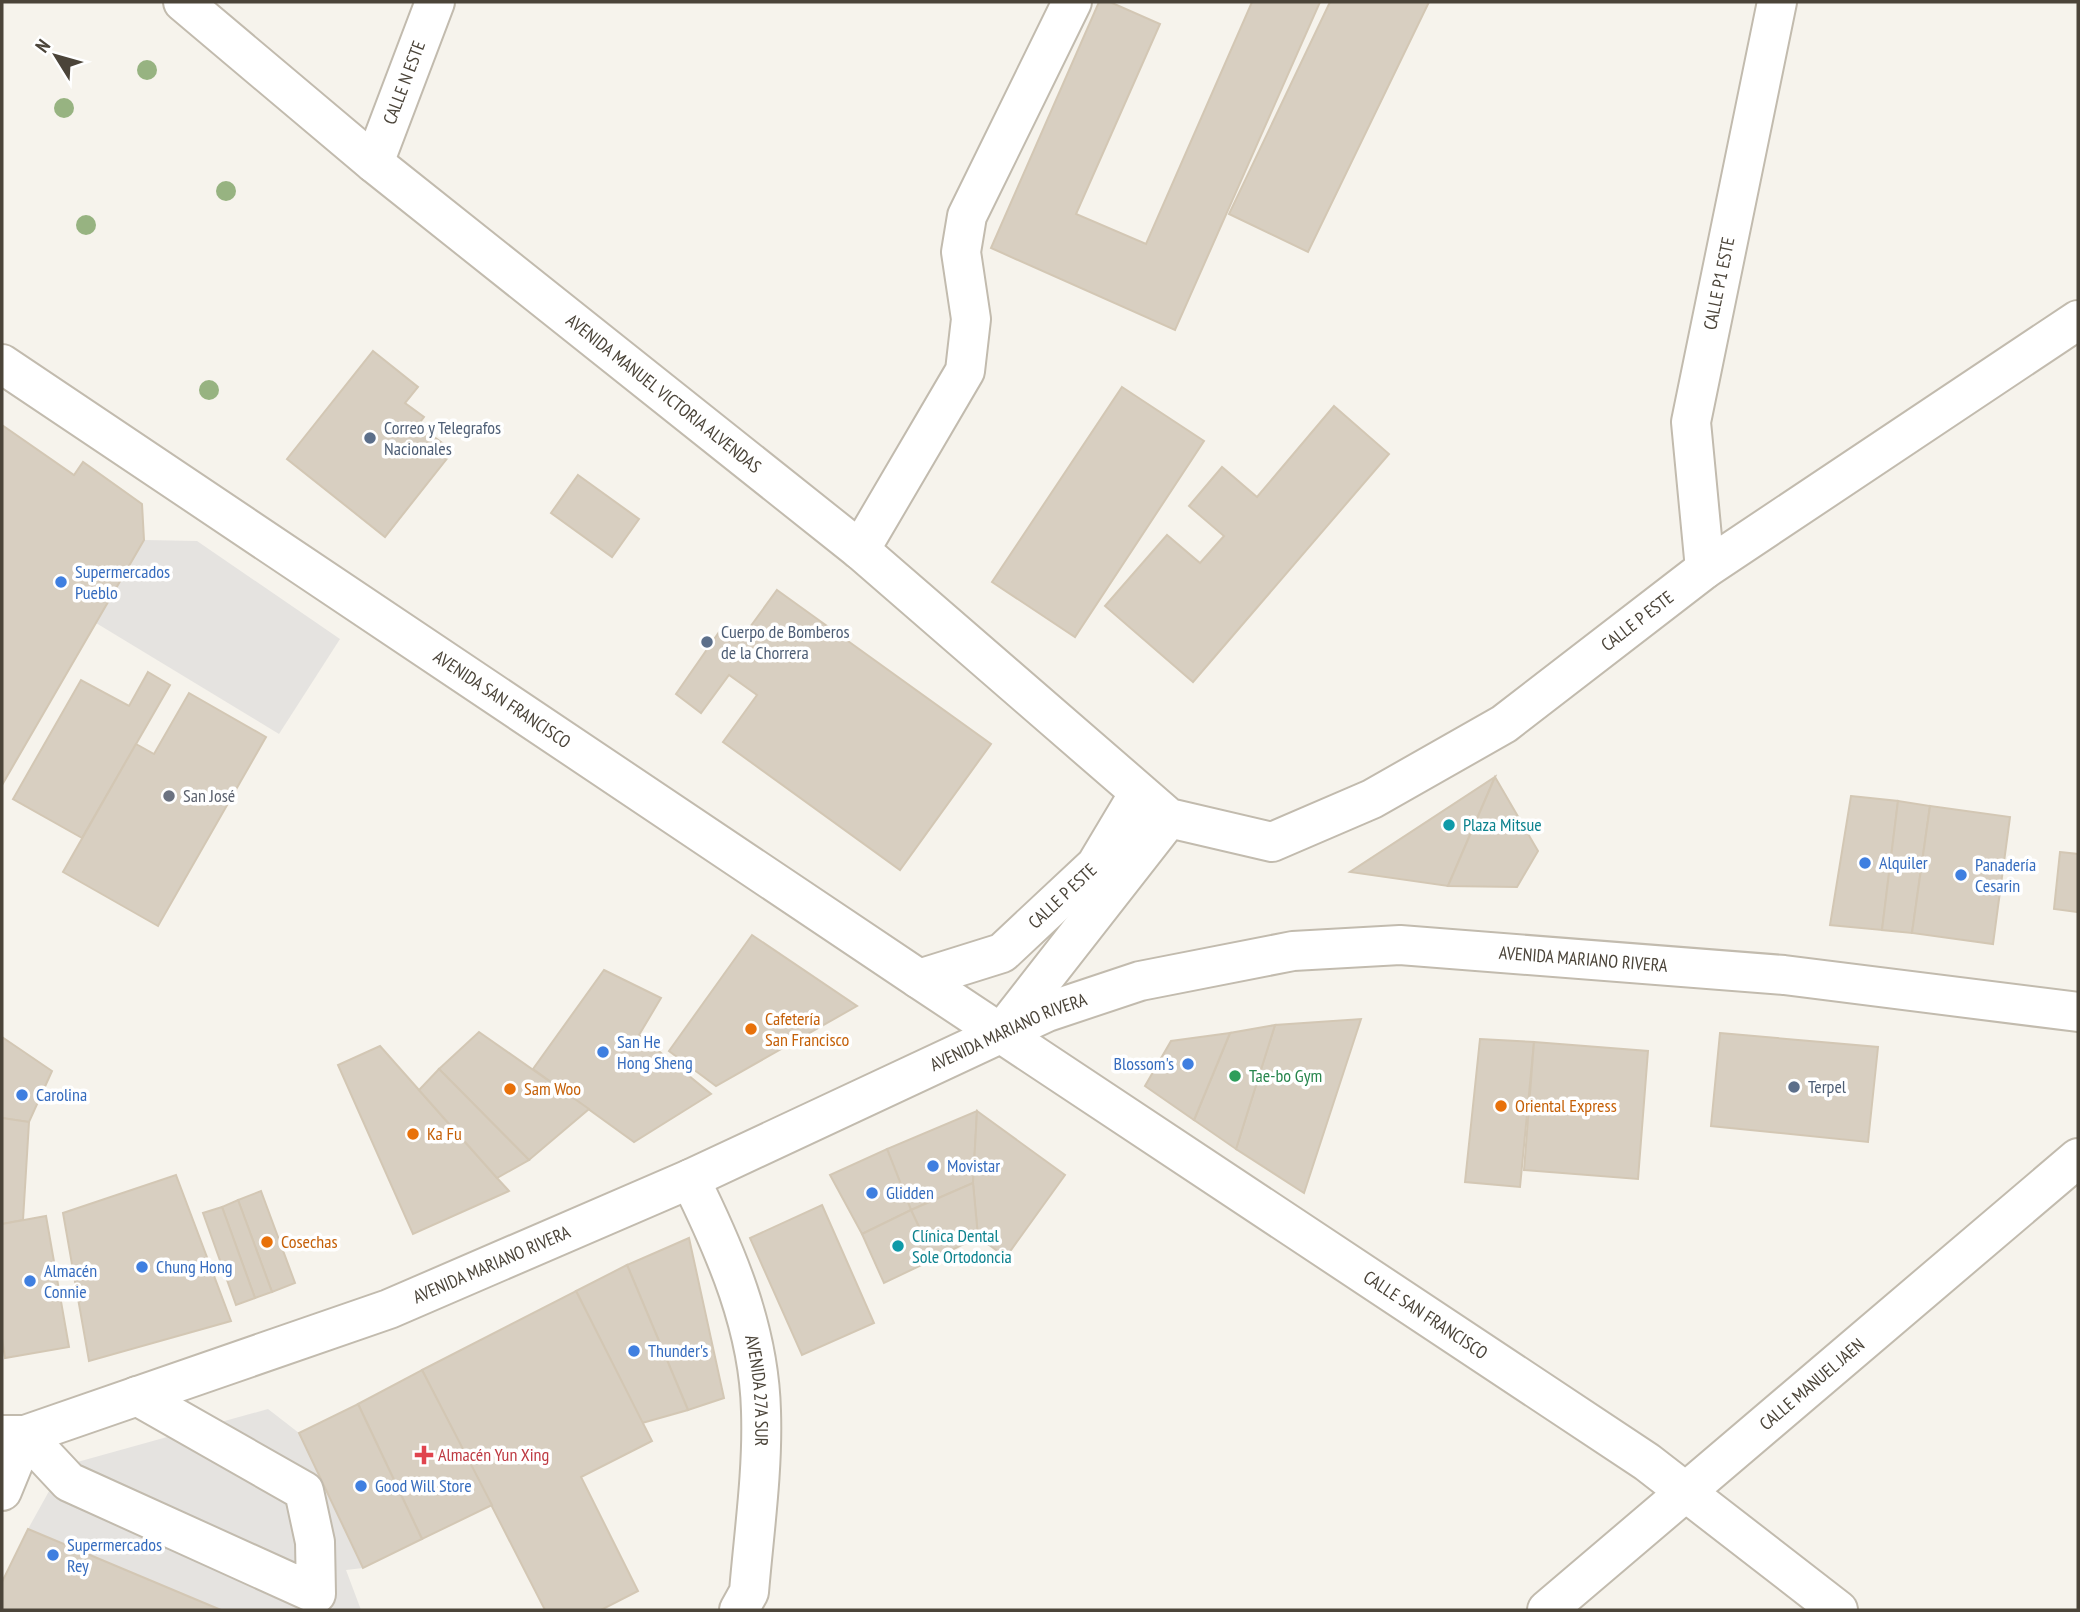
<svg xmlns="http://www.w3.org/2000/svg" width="2080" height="1612" font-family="'PT Sans Narrow',sans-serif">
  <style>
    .parking { fill: #e5e3e0 }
    .building { fill: #d8cfc1; stroke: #d3c7b4; stroke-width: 2 }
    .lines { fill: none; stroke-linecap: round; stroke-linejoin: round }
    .minor-casing { stroke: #c2bbae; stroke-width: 42 }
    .minor { stroke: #fff; stroke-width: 38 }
    .tree { fill: #97b381 }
    .service-dot { fill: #5c6f8a; stroke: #fff; stroke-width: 2.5 }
    .shop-dot { fill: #3f7fe0; stroke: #fff; stroke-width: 2.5 }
    .worship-dot { fill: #6b7280; stroke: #fff; stroke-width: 2.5 }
    .culture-dot { fill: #0f9aa8; stroke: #fff; stroke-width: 2.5 }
    .food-dot { fill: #e8710a; stroke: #fff; stroke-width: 2.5 }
    .leisure-dot { fill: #2e9e5b; stroke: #fff; stroke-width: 2.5 }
    .health-dot { fill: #e0444e; stroke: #fff; stroke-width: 2.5 }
    .labels { text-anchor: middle; stroke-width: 7; stroke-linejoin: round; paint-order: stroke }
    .street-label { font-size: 18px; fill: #4b4439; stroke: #fff }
    .service-label { font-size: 18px; fill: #4e5e75; stroke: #fff; text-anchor: start }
    .shop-label { font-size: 18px; fill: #366cbe; stroke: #fff; text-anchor: start }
    .worship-label { font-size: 18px; fill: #5b616d; stroke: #fff; text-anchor: start }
    .culture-label { font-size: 18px; fill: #0d838f; stroke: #fff; text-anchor: start }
    .food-label { font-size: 18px; fill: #c56008; stroke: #fff; text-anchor: start }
    .leisure-label { font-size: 18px; fill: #27864d; stroke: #fff; text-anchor: start }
    .health-label { font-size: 18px; fill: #be3a42; stroke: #fff; text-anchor: start }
  </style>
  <rect width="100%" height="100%" fill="#f6f3ec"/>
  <!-- parking -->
  <g class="parking">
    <polygon points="144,540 197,541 340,639 279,734 96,623"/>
    <polygon points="268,1409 299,1433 363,1568 346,1570 361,1610 221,1610 28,1529 63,1466"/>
  </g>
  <!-- building -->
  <g class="building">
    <polygon points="1099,2 1110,2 1160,24 1076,214 1146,244 1252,2 1320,2 1175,330 991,248"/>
    <polygon points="1330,2 1429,2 1308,252 1229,214"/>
    <polygon points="373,351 418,387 405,403 424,417 418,425 453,451 385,537 287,459"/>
    <polygon points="1122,387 1204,441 1075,637 992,582"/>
    <polygon points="1334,406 1389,454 1193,682 1105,606 1167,535 1200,563 1224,536 1189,506 1222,467 1257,497"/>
    <polygon points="2,425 74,475 83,462 142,504 144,540 2,785"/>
    <polygon points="578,475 639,519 612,557 551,513"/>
    <polygon points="777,590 991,744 900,870 723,742 757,695 729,675 701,713 676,694 724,625 742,638"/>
    <polygon points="148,672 170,685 82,838 13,799 81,680 129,706"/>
    <polygon points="189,693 266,737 158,926 63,872 136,744 154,754"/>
    <polygon points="1495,777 1448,886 1350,872"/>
    <polygon points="1495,777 1538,851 1517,887 1448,886"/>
    <polygon points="1851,796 1898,801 1882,930 1830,925"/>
    <polygon points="1898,801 1930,806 1912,933 1882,930"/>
    <polygon points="1930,806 2010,817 1993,944 1912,933"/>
    <polygon points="2060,852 2078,854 2078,912 2054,909"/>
    <polygon points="752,935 857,1006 716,1086 669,1051"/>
    <polygon points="604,970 661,998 639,1035 711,1094 634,1142 533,1069"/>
    <polygon points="1361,1019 1304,1193 1236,1149 1275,1025"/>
    <polygon points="1275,1025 1236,1149 1194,1120 1230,1033"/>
    <polygon points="479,1032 589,1109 529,1160 439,1069"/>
    <polygon points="1230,1033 1194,1120 1145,1086 1171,1041"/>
    <polygon points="1720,1033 1878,1047 1868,1142 1711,1126"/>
    <polygon points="2,1037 52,1071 29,1122 2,1118"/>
    <polygon points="1480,1039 1534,1042 1520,1187 1465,1182"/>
    <polygon points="1534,1042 1648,1051 1638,1179 1524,1170"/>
    <polygon points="380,1046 497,1178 509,1191 413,1234 338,1065"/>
    <polygon points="439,1069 529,1160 497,1178 419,1090"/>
    <polygon points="977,1111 973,1183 911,1210 887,1149"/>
    <polygon points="977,1111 1065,1175 1006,1257 978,1237 973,1183"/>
    <polygon points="2,1118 29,1122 23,1220 2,1224"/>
    <polygon points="887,1149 911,1210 862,1234 830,1175"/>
    <polygon points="176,1175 231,1321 89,1361 63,1213"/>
    <polygon points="973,1183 978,1237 934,1259 911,1210"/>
    <polygon points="261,1191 295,1283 272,1292 238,1200"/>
    <polygon points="238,1200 272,1292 255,1298 222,1207"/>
    <polygon points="822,1205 874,1323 802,1355 750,1238"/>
    <polygon points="222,1207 255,1298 236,1305 203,1213"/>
    <polygon points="911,1210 934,1259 884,1283 862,1234"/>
    <polygon points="46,1216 69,1347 5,1358 2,1338 2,1224"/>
    <polygon points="689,1238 724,1398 688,1410 627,1265"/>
    <polygon points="627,1265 688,1410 642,1423 576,1291"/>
    <polygon points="576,1291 652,1441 581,1477 638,1591 601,1610 545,1610 422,1370"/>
    <polygon points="422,1370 492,1505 422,1539 358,1404"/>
    <polygon points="358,1404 422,1539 363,1568 299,1433"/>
    <polygon points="28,1529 221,1610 2,1610 2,1582"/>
  </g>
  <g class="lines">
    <!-- minor casing -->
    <g class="minor-casing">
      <g id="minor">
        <path id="s1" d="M183 2 374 163 860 550 1169 818 1272 842 1372 799 1504 724 1705 569 2078 320"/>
        <path id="s2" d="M374 163 435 2"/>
        <path id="s3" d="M2 364 919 979 1647 1462 1838 1610"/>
        <polyline points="860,550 965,371 971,319 961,252 967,216 1072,2"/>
        <path id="s4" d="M1705 569 1691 422 1777 2"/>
        <path id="s5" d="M919 979 1002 953 1096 865 1139 793"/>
        <polyline points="1005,1028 1169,818"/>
        <path id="s6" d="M690 1179C726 1252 759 1328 761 1411 763 1471 754 1532 749 1592L739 1610"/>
        <path id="s7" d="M2 1435H25L389 1309 690 1179 1047 1012 1140 981 1293 951 1400 945 1784 975 2078 1012"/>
        <polyline points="2,1491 25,1435 69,1482 316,1594 315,1542 304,1491 137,1396"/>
        <path id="s8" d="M1547 1610 2078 1158"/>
      </g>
    </g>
    <!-- minor -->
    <use href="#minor" class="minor"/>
  </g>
  <!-- trees -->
  <g class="tree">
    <circle cx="147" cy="70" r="10"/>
    <circle cx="64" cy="108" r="10"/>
    <circle cx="226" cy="191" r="10"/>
    <circle cx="86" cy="225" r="10"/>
    <circle cx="209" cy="390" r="10"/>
  </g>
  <!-- markers -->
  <g class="service-dot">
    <circle cx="370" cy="438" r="7"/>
    <circle cx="707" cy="642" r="7"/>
    <circle cx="1794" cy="1087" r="7"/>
  </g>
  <g class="shop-dot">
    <circle cx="61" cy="582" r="7"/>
    <circle cx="1865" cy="863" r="7"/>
    <circle cx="1961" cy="875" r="7"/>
    <circle cx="603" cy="1052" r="7"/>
    <circle cx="1188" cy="1064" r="7"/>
    <circle cx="22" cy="1095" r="7"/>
    <circle cx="933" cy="1166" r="7"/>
    <circle cx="872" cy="1193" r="7"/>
    <circle cx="142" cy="1267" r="7"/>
    <circle cx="30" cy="1281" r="7"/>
    <circle cx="634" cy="1351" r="7"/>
    <circle cx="361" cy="1486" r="7"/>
    <circle cx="53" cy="1555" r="7"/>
  </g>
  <circle class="worship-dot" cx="169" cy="796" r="7"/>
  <g class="culture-dot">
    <circle cx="1449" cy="825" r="7"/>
    <circle cx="898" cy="1246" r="7"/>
  </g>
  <g class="food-dot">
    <circle cx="751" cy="1029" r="7"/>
    <circle cx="510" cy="1089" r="7"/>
    <circle cx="1501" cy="1106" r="7"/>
    <circle cx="413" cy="1134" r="7"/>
    <circle cx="267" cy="1242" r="7"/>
  </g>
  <circle class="leisure-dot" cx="1235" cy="1076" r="7"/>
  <path class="health-dot" d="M420.5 1444.5h7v7h7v7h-7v7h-7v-7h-7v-7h7z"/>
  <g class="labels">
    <!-- street labels -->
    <g class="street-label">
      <text dy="6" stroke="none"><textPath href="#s2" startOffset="86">CALLE N ESTE</textPath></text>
      <text dy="6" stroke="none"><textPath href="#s4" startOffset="289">CALLE P1 ESTE</textPath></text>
      <text dy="6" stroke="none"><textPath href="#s1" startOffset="620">AVENIDA MANUEL VICTORIA ALVENDAS</textPath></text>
      <text dy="6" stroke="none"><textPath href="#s1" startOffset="1815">CALLE P ESTE</textPath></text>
      <text dy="6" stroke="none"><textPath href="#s3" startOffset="602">AVENIDA SAN FRANCISCO</textPath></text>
      <text dy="6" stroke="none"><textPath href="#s5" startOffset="170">CALLE P ESTE</textPath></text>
      <text dy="6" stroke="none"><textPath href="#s7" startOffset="1675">AVENIDA MARIANO RIVERA</textPath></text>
      <text dy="6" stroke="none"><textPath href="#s7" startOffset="1087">AVENIDA MARIANO RIVERA</textPath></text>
      <text dy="6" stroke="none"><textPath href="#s7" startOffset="520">AVENIDA MARIANO RIVERA</textPath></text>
      <text dy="6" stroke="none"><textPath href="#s3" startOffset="1712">CALLE SAN FRANCISCO</textPath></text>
      <text dy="6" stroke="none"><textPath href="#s8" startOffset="348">CALLE MANUEL JAEN</textPath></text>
      <text dy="6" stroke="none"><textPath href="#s6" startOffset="224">AVENIDA 27A SUR</textPath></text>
    </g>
    <!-- service labels -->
    <g class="service-label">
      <text x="384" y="434">Correo y Telegrafos<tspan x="384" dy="21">Nacionales</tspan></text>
      <text x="721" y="638">Cuerpo de Bomberos<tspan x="721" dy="21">de la Chorrera</tspan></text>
      <text x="1808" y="1093">Terpel</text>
    </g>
    <!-- shop labels -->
    <g class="shop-label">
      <text x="75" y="578">Supermercados<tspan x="75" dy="21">Pueblo</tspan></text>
      <text x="1879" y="869">Alquiler</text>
      <text x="1975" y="871">Panadería<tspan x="1975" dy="21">Cesarin</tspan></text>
      <text x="617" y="1048">San He<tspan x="617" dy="21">Hong Sheng</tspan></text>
      <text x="1174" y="1070" text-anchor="end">Blossom's</text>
      <text x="36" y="1101">Carolina</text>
      <text x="947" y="1172">Movistar</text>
      <text x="886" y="1199">Glidden</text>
      <text x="156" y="1273">Chung Hong</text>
      <text x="44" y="1277">Almacén<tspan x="44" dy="21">Connie</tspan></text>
      <text x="648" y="1357">Thunder's</text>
      <text x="375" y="1492">Good Will Store</text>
      <text x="67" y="1551">Supermercados<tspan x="67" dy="21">Rey</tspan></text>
    </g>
    <!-- worship labels -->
    <g class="worship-label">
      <text x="183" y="802">San José</text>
    </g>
    <!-- culture labels -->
    <g class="culture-label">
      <text x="1463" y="831">Plaza Mitsue</text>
      <text x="912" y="1242">Clínica Dental<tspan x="912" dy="21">Sole Ortodoncia</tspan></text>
    </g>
    <!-- food labels -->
    <g class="food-label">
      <text x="765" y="1025">Cafetería<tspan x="765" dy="21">San Francisco</tspan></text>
      <text x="524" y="1095">Sam Woo</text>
      <text x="1515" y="1112">Oriental Express</text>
      <text x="427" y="1140">Ka Fu</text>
      <text x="281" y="1248">Cosechas</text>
    </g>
    <!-- leisure labels -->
    <g class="leisure-label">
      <text x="1249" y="1082">Tae-bo Gym</text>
    </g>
    <!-- health labels -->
    <g class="health-label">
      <text x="438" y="1461">Almacén Yun Xing</text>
    </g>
  </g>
  <!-- border -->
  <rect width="2080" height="1612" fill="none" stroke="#4b4439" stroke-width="7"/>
  <!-- north arrow -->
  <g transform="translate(56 56) rotate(307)" stroke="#ffffff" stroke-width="5" paint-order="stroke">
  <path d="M0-5L12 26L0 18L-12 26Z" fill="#4b4439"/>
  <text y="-10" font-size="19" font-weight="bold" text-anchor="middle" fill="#4b4439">N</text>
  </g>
</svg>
